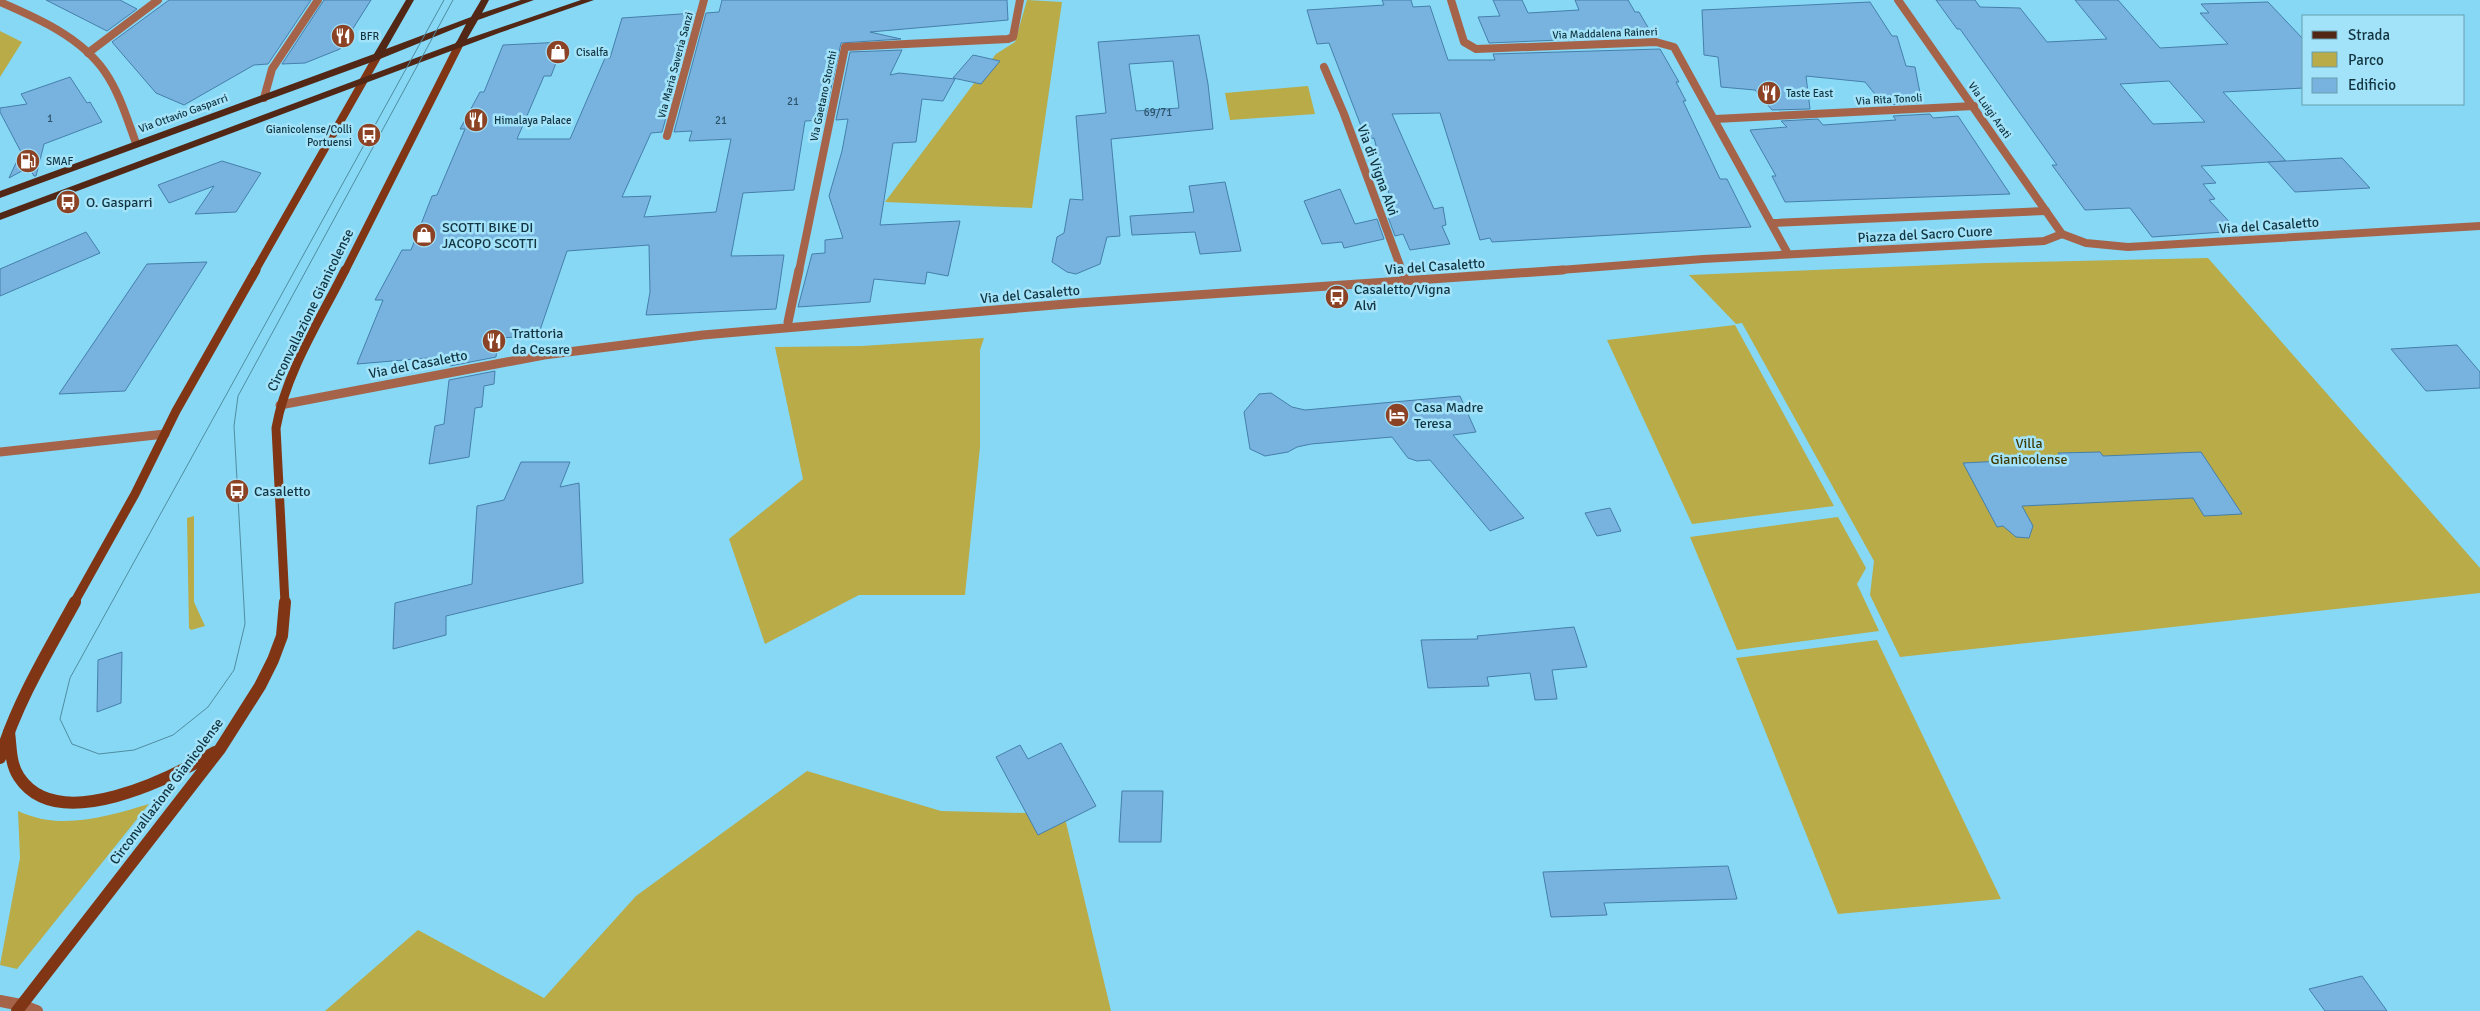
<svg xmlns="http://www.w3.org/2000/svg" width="2480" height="1011" font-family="Signika,sans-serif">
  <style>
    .green { fill: #b8ab48 }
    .building { fill: #78b3e0; stroke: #457faa; fill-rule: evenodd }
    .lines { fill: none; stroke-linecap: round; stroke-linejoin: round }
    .minor-far2 { stroke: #a5644a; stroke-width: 8 }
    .minor-far1 { stroke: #a5644a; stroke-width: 9 }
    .minor { stroke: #a5644a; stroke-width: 12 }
    .tertiary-far2 { stroke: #a5644a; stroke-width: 8 }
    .tertiary-far1 { stroke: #a5644a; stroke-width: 9 }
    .tertiary { stroke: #a5644a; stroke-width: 12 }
    .secondary-far2 { stroke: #803615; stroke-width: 8 }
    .secondary-far1 { stroke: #803615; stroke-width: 9 }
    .secondary { stroke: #803615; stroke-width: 12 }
    .primary { fill: #522715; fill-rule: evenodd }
    .tram { stroke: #508ca1; stroke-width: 1 }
    .labels { text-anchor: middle; stroke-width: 5; stroke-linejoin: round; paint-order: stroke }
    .far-street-label { font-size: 11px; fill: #123541; stroke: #a3e3fa }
    .far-poi-label { font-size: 11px; fill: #123541; stroke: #a3e3fa; text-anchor: start }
    .number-label { font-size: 11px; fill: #2c5469 }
    .street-label { font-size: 14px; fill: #123541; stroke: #a3e3fa }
    .poi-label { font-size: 14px; fill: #123541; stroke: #a3e3fa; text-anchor: start }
    .park-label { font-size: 14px; fill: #403a02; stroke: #a3e3fa }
  </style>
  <rect width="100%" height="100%" fill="#86d8f5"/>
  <!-- green -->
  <g class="green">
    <polygon points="1027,0 1062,2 1032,208 885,202 996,54 1015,42"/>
    <polygon points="0,31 22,42 0,77"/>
    <polygon points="1308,86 1315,114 1230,120 1225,93"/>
    <polygon points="2208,258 2480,568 2480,593 1900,657 1870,595 1874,561 1742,323 1736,324 1689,275 1986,263"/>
    <polygon points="1735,325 1834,506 1692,524 1607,340"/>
    <polygon points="984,338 980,350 980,447 965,595 859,595 765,644 729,539 803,479 775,347 862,346"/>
    <polygon points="194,516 194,602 205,626 191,630 189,628 187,518"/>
    <polygon points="1838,517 1866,568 1857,584 1879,631 1737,650 1690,537"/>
    <polygon points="1877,640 2001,899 1838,914 1736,658"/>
    <polygon points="807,771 941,811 1064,814 1111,1011 325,1011 418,930 544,998 636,896"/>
    <path d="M149 804 17 969 0 965 20 858 18 811C60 831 106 817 149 804Z"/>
  </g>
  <!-- building -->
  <g class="building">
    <polygon points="46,0 120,0 137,9 107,31"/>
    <polygon points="169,0 311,0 268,64 254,65 184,105 156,93 112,42"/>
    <polygon points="324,0 371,0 340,49 305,63 282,64"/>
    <polygon points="722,0 1007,0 1008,20 870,32 901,39 841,43 824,120 805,121 794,190 743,193 731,256 784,255 776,309 646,315 650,292 649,245 567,251 538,336 498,338 496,357 450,366 451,356 357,364 383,300 375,300 402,250 411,250 432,196 437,195 465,129 460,129 480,92 484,92 503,45 564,42 551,76 544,76 517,139 570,139 605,58 610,58 622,18 695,13 662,132 651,133 622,197 651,196 644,217 716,212 731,139 689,141 692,131 674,132 706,13 719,12"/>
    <polygon points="1382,0 1411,0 1413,7 1430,6 1448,60 1495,60 1493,54 1660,49 1679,82 1676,82 1686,101 1683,101 1720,179 1727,179 1751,227 1492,242 1490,238 1480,240 1440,113 1392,114 1434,209 1443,207 1446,225 1442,226 1450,244 1410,250 1403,234 1395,236 1388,217 1395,216 1374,138 1366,139 1329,43 1317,44 1307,10 1384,5"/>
    <polygon points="1493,0 1522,0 1528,13 1579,10 1575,0 1628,0 1635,12 1639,12 1653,36 1489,43 1478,17 1500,16"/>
    <path d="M1936 0H1975L1980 7 2020 8 2047 42 2107 39 2075 0H2118L2160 48 2228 44 2200 13H2209L2201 4 2268 2 2304 40V88L2223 92 2286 161 2201 166 2216 183 2203 184 2215 199 2209 200 2238 231 2152 237 2130 208 2085 210 2052 165H2057L1960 29H1957ZM2169 81 2205 122 2153 124 2120 84Z"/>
    <polygon points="1870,2 1892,36 1897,36 1906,66 1915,67 1922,103 1884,105 1865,82 1806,76 1810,109 1772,110 1755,90 1721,87 1718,57 1704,55 1702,10"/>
    <path d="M1199 35 1208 84 1213 129 1111 139 1120 236 1107 237 1100 264 1076 274 1067 272 1052 262 1057 237 1064 233 1070 199 1083 200 1076 116 1106 113 1098 42ZM1173 61 1179 108 1136 111 1129 64Z"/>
    <polygon points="902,50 890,75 899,73 955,79 943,101 922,99 916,142 893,143 880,225 960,221 948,276 927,272 925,284 874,279 870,302 798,307 812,254 825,253 825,240 843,238 829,196 842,151 848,119 836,120 850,52"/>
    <polygon points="973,55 1000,61 981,84 953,78"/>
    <polygon points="70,77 87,103 90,102 102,122 44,144 36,176 34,176 29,167 9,178 21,152 0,112 0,108 27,104 21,94"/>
    <polygon points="1930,114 1933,118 1958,116 2010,194 1785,202 1772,176 1776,176 1750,130 1787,127 1781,121 1818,119 1823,125 1896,120 1893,116"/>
    <polygon points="2342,158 2370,188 2295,192 2268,162"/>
    <polygon points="222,161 261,173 236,212 195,214 214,186 169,203 158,185"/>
    <polygon points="1225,182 1241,251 1200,254 1195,232 1132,235 1130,216 1194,212 1189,186"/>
    <polygon points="1340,189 1355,224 1377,219 1384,239 1344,248 1342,242 1322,244 1304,201"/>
    <polygon points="86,232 100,253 0,296 0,269"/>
    <polygon points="207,262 125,391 59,394 147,264"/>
    <polygon points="2457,345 2480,372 2480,388 2426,391 2391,349"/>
    <polygon points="495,371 494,384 484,386 482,407 475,408 469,457 429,464 435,426 444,424 449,380"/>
    <polygon points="1271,393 1292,407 1305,410 1460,396 1476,432 1453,435 1524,518 1490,531 1430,460 1417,461 1408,458 1392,437 1311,444 1297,447 1288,452 1265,456 1250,449 1244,412 1259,394"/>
    <polygon points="2100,452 2103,456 2201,452 2242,514 2204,516 2193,498 2022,506 2033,526 2029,538 2016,537 2003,526 1997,527 1963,463 2061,458 2058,453"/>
    <polygon points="521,462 570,462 560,487 579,483 583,583 446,616 446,635 393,649 395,603 472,584 477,506 504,500"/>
    <polygon points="1610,508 1621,531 1597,536 1585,513"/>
    <polygon points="1574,627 1587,667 1552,670 1557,699 1535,700 1530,673 1487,677 1489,686 1428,688 1421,640 1478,639 1477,636"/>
    <polygon points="122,652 121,703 97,712 98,660"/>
    <polygon points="1061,743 1096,806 1038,835 996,757 1020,745 1028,759"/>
    <polygon points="1122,791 1163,791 1161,842 1119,842"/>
    <polygon points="1728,866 1737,899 1604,903 1607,915 1551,917 1543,872"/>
    <polygon points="2362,976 2387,1011 2325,1011 2309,989"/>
  </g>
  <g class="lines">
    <!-- minor-far2 -->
    <g class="minor-far2">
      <polyline points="1451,0 1464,42 1476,49 1656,42 1674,47 1788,254"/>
      <polyline points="1898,0 2062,234"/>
      <path d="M0 2C37 18 81 37 105 72 120 94 127 119 136 143"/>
      <polyline points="88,53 158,0"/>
      <polyline points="1324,67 1344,114 1402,271"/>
      <polyline points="264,98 272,69 318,0"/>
      <polyline points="1715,119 1974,106"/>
      <polyline points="667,136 704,0"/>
      <polyline points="1772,223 2046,211"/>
      <polyline points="799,271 845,47 1008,39 1013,37 1020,0"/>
    </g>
    <!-- minor-far1 -->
    <g class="minor-far1">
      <polyline points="1402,270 1406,282"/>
      <polyline points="788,322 799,270"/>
      <polyline points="0,452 165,434"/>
    </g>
    <!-- minor -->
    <polyline class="minor" points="21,1005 37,1011"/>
    <!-- tertiary-far2 -->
    <polyline class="tertiary-far2" points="1547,271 1703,259 2044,241 2062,234 2086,243 2128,247 2480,226"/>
    <!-- tertiary-far1 -->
    <polyline class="tertiary-far1" points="280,405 544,355 703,335 1078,303 1563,270"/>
    <!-- tertiary -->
    <polyline class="tertiary" points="0,1001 21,1005"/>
    <!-- secondary-far2 -->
    <g class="secondary-far2">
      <polyline points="255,271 377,57"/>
      <polyline points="345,271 459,45"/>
    </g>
    <!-- secondary-far1 -->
    <g class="secondary-far1">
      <polyline points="74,603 135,494 176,411 256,270"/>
      <path d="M285 603 276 428C286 372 320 320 345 270"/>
    </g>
    <!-- secondary -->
    <g class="secondary">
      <path d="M9 732C11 746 10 764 19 777 58 836 171 778 215 752"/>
      <path d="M0 758C17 702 47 653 75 602"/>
      <polyline points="17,1011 220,749 260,686 273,660 282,636 285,602"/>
    </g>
    <!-- primary -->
    <polygon class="primary" points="406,0 414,0 386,49 471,17 481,0 489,0 482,13 521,0 534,0 478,20 467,39 581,0 594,0 499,33 0,220 0,213 456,43 466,24 380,59 0,198 0,191 374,54"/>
    <!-- tram -->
    <polyline class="tram" points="444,0 70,678 60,719 72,744 99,754 134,750 173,735 208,707 234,670 245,624 234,426 238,396 453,0"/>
  </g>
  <!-- icons -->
  <defs>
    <g id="restaurant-disc" transform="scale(1.25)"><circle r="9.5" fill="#8c4325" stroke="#a3e3fa"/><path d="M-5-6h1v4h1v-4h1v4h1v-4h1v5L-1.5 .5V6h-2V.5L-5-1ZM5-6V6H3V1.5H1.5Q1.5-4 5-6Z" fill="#fff"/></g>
    <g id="shop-disc" transform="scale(1.25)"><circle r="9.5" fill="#8c4325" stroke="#a3e3fa"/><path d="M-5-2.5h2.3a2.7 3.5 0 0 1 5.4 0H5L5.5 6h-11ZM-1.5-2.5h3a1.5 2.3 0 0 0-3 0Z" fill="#fff"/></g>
    <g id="bus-disc" transform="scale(1.25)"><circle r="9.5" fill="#8c4325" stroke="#a3e3fa"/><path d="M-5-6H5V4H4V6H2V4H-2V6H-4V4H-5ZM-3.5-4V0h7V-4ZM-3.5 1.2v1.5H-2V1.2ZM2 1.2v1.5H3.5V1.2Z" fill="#fff"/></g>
    <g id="fuel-disc" transform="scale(1.25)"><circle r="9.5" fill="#8c4325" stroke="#a3e3fa"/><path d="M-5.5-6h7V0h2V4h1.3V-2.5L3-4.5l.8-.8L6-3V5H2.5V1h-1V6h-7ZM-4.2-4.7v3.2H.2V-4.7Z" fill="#fff"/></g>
    <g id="hotel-disc" transform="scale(1.25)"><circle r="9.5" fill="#8c4325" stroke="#a3e3fa"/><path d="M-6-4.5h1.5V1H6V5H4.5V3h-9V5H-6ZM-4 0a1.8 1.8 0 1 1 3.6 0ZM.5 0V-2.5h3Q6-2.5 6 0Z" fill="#fff"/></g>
  </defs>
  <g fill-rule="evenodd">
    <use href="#restaurant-disc" x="343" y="36"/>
    <use href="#shop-disc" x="558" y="52"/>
    <use href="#restaurant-disc" x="1769" y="93"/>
    <use href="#restaurant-disc" x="476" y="120"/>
    <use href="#bus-disc" x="369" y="135"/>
    <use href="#fuel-disc" x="28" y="161"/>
    <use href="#bus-disc" x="68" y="202"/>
    <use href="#shop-disc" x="424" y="235"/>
    <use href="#bus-disc" x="1337" y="297"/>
    <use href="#restaurant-disc" x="494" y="341"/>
    <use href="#hotel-disc" x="1397" y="415"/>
    <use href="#bus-disc" x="237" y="491"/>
  </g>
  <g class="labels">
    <!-- far-street labels -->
    <g class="far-street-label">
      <text transform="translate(1605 33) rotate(-2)" y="4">Via Maddalena Raineri</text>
      <text transform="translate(675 65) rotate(-75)" y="4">Via Maria Saveria Sanzi</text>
      <text transform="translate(823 96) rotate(-78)" y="4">Via Gaetano Storchi</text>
      <text transform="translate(1889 99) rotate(-3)" y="4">Via Rita Tonoli</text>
      <text transform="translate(1990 110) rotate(55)" y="4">Via Luigi Arati</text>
      <text transform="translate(183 113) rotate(-20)" y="4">Via Ottavio Gasparri</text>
    </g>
    <!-- far-poi labels -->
    <g class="far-poi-label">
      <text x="360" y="40">BFR</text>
      <text x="576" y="56">Cisalfa</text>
      <text x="1786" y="97">Taste East</text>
      <text x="494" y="124">Himalaya Palace</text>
      <text x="352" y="133" text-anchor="end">Gianicolense/Colli<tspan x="352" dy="13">Portuensi</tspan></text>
      <text x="46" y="165">SMAF</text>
    </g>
    <!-- number labels -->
    <g class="number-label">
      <text x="793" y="105">21</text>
      <text x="1158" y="116">69/71</text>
      <text x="50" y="122">1</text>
      <text x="721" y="124">21</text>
    </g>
    <!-- street labels -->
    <g class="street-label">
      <text transform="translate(1378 170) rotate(70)" y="5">Via di Vigna Alvi</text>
      <text transform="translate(2269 225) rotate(-4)" y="5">Via del Casaletto</text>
      <text transform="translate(1925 234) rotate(-3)" y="5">Piazza del Sacro Cuore</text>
      <text transform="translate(1435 266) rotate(-4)" y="5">Via del Casaletto</text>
      <text transform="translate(1030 294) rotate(-5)" y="5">Via del Casaletto</text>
      <text transform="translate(310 310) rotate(-64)" y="5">Circonvallazione Gianicolense</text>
      <text transform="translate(418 364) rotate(-11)" y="5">Via del Casaletto</text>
      <text transform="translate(166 791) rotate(-53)" y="5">Circonvallazione Gianicolense</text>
    </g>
    <!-- poi labels -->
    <g class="poi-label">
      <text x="86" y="207">O. Gasparri</text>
      <text x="442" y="232">SCOTTI BIKE DI<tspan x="442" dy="16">JACOPO SCOTTI</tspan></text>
      <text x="1354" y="294">Casaletto/Vigna<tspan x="1354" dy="16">Alvi</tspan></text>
      <text x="512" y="338">Trattoria<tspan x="512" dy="16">da Cesare</tspan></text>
      <text x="1414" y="412">Casa Madre<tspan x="1414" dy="16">Teresa</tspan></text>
      <text x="254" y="496">Casaletto</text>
    </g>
    <!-- park labels -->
    <g class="park-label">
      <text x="2029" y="448">Villa<tspan x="2029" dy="16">Gianicolense</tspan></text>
    </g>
  </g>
  <!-- legend -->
  <rect x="2302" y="15" width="162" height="90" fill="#a3e3fa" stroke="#699db0"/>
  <rect x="2312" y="31" width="25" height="8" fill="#522715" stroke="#699db0"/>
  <text x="2348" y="40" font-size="15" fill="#123541">Strada</text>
  <rect x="2312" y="52" width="25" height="15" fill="#b8ab48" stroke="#699db0"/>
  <text x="2348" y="65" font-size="15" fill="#123541">Parco</text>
  <rect x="2312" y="78" width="25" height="15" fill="#78b3e0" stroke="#699db0"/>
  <text x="2348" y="90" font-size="15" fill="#123541">Edificio</text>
</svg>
